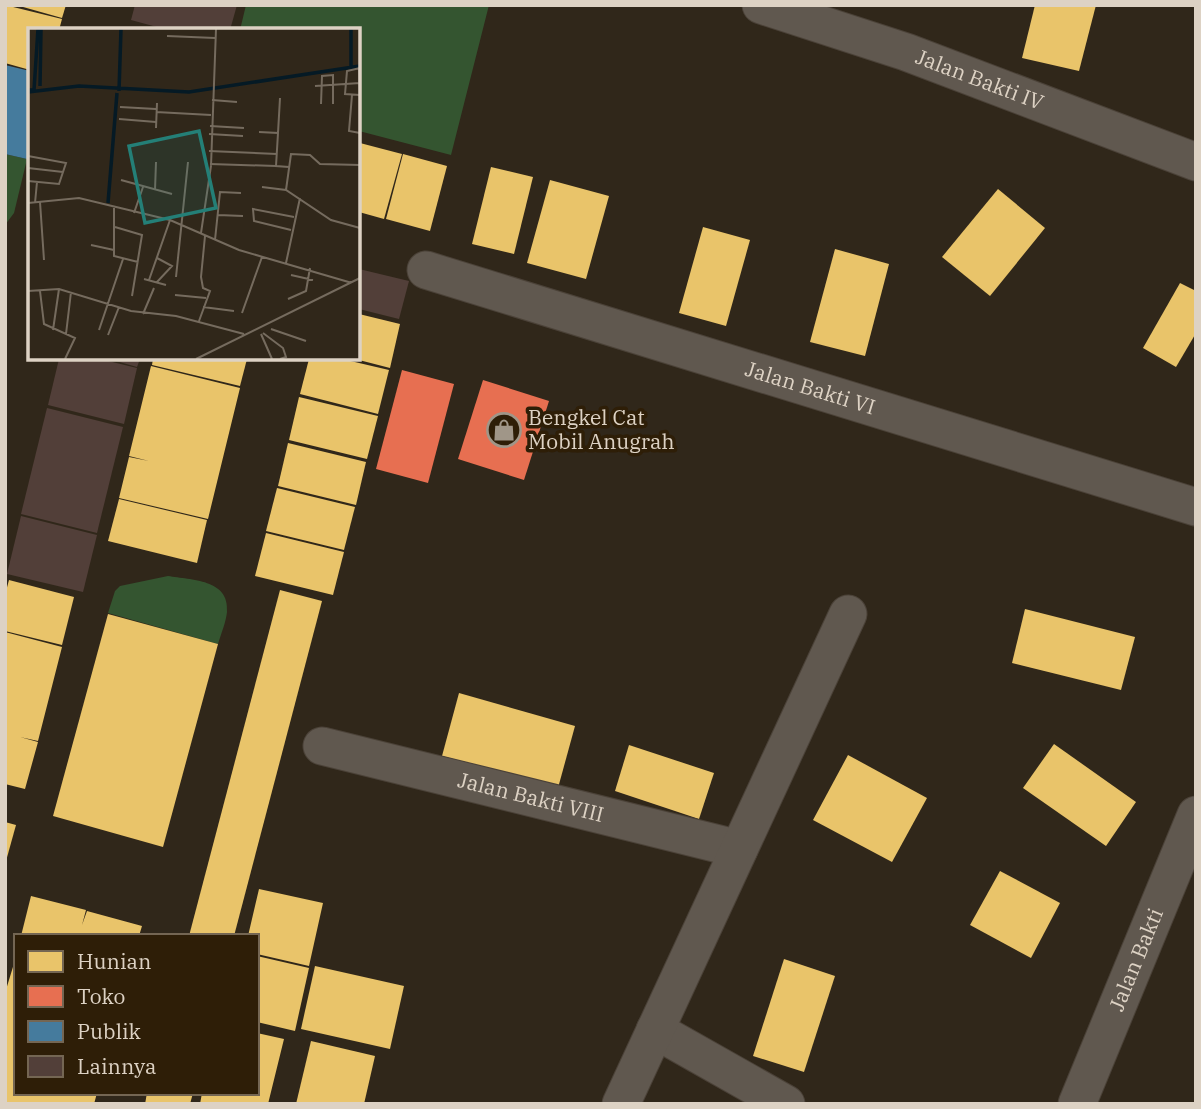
<svg xmlns="http://www.w3.org/2000/svg" width="1201" height="1109" font-family="'IBM Plex Serif',serif">
  <style>
    .green { fill: #345530 }
    .homes { fill: #e9c46a }
    .shops { fill: #e76f51 }
    .public { fill: #457b9d }
    .building { fill: #523f39 }
    .lines { fill: none; stroke-linecap: round; stroke-linejoin: round }
    .street-casing { stroke: #4b4238; stroke-width: 39 }
    .street { stroke: #60584f; stroke-width: 37 }
    .labels { text-anchor: middle; stroke-width: 7; stroke-linejoin: round; paint-order: stroke }
    .street-label { font-size: 21px; fill: #ddd2c4; stroke: #2e1e07 }
    .poi-label { font-size: 21px; fill: #ddd2c4; stroke: #2e1e07; text-anchor: start }
    .inset-river { fill: none; stroke: #051a25; stroke-width: 3.5 }
    .inset-road { fill: none; stroke: #756b5e; stroke-width: 2 }
    .view { fill: #247f77; fill-opacity: 0.15; stroke: #247f77; stroke-width: 3.5 }
    .inset-edge { fill: none; stroke: #ddd2c4; stroke-width: 3.5 }
  </style>
  <rect width="100%" height="100%" fill="#30271a"/>
  <!-- green -->
  <g class="green">
    <polygon points="246,5 489,5 451,155 359,131 359,30 240,30"/>
    <polygon points="5,154 27,159 14,213 5,225"/>
    <path d="M168 576C191 580 230 579 227 612 226 622 221 634 218 644L108 613 115 591 120 586Z"/>
  </g>
  <!-- homes -->
  <g class="homes">
    <polygon points="5,5 62,19 59,30 30,30 30,70 5,63"/>
    <polygon points="16,5 66,5 62,18"/>
    <polygon points="1035,5 1096,5 1079,71 1022,58"/>
    <polygon points="360,143 402,154 384,219 359,212"/>
    <polygon points="403,154 447,166 430,231 386,219"/>
    <polygon points="491,167 533,177 514,254 472,244"/>
    <polygon points="550,180 609,196 586,279 527,263"/>
    <polygon points="998,189 1045,228 990,296 942,257"/>
    <polygon points="703,227 750,240 726,326 679,313"/>
    <polygon points="835,249 889,264 865,356 810,342"/>
    <polygon points="1180,283 1196,291 1196,333 1176,367 1143,348"/>
    <polygon points="359,314 400,324 390,368 359,360"/>
    <polygon points="153,359 247,359 240,386 152,365"/>
    <polygon points="309,359 342,359 389,370 378,414 300,394"/>
    <polygon points="151,366 240,388 208,519 119,498 129,457 149,461 129,456"/>
    <polygon points="299,397 378,416 367,459 289,440"/>
    <polygon points="288,443 366,462 356,505 278,486"/>
    <polygon points="277,488 355,507 344,550 266,531"/>
    <polygon points="119,499 207,520 197,563 108,541"/>
    <polygon points="266,533 344,552 333,595 255,576"/>
    <polygon points="9,580 74,597 62,645 5,631 5,595"/>
    <polygon points="280,590 322,601 234,936 189,936"/>
    <polygon points="1025,609 1135,637 1121,690 1012,663"/>
    <polygon points="108,614 218,644 163,847 53,816"/>
    <polygon points="5,632 62,647 38,741 20,737 38,742 25,789 5,784"/>
    <polygon points="459,693 575,726 558,788 442,756"/>
    <polygon points="1054,744 1136,802 1106,846 1023,788"/>
    <polygon points="629,745 714,773 699,819 615,791"/>
    <polygon points="848,755 927,798 892,862 813,820"/>
    <polygon points="5,822 16,825 6,861 5,861"/>
    <polygon points="1000,871 1060,903 1031,958 970,925"/>
    <polygon points="259,889 323,903 309,966 257,954 257,936 248,936"/>
    <polygon points="31,896 86,910 82,925 87,911 142,926 139,936 21,936"/>
    <polygon points="257,956 309,968 295,1031 257,1022"/>
    <polygon points="16,957 16,1093 97,1093 94,1104 5,1104 5,993"/>
    <polygon points="784,959 835,976 804,1072 753,1056"/>
    <polygon points="315,966 404,986 390,1049 301,1029"/>
    <polygon points="257,1033 284,1039 268,1104 200,1104 202,1093 257,1093"/>
    <polygon points="311,1041 375,1056 364,1104 296,1104"/>
    <polygon points="147,1093 193,1093 190,1104 145,1104"/>
  </g>
  <!-- shops -->
  <g class="shops">
    <polygon points="402,370 454,384 428,483 376,469"/>
    <polygon points="483,380 549,401 524,480 458,459"/>
  </g>
  <!-- public -->
  <polygon class="public" points="5,65 30,71 30,149 27,159 5,154"/>
  <!-- building -->
  <g class="building">
    <polygon points="135,5 237,5 230,30 168,30 131,20"/>
    <polygon points="359,269 409,281 399,319 359,309"/>
    <polygon points="59,359 100,359 137,368 124,424 48,405"/>
    <polygon points="109,359 140,359 137,367"/>
    <polygon points="47,408 123,427 97,533 21,514"/>
    <polygon points="21,516 97,535 83,592 7,574"/>
  </g>
  <g class="lines">
    <!-- street casing -->
    <g class="street-casing">
      <g id="street">
        <path id="s1" d="M761 5 906 52 1196 162"/>
        <path id="s2" d="M426 270 1196 507"/>
        <path id="s3" d="M322 746 739 849"/>
        <polyline points="655,1030 786,1104"/>
        <polyline points="621,1104 848,614"/>
        <path id="s4" d="M1077 1104 1196 815"/>
      </g>
    </g>
    <!-- street -->
    <use href="#street" class="street"/>
  </g>
  <!-- icons -->
  <defs>
    <g id="shop-ring" transform="scale(1.75)"><circle r="9.5" fill="#2e1e07" stroke="#a09688" stroke-width="1.5"/><path d="M-5-2.5h2.3a2.7 3.5 0 0 1 5.4 0H5L5.5 6h-11ZM-1.5-2.5h3a1.5 2.3 0 0 0-3 0Z" fill="#a09688"/></g>
  </defs>
  <g fill-rule="evenodd">
    <use href="#shop-ring" x="504" y="430"/>
  </g>
  <g class="labels">
    <!-- street labels -->
    <g class="street-label">
      <text dy="7" stroke="none"><textPath href="#s1" startOffset="231">Jalan Bakti IV</textPath></text>
      <text dy="7" stroke="none"><textPath href="#s2" startOffset="402">Jalan Bakti VI</textPath></text>
      <text dy="7" stroke="none"><textPath href="#s3" startOffset="215">Jalan Bakti VIII</textPath></text>
      <text dy="7" stroke="none"><textPath href="#s4" startOffset="156">Jalan Bakti</textPath></text>
    </g>
    <!-- poi labels -->
    <g class="poi-label">
      <text x="528" y="425">Bengkel Cat<tspan x="528" dy="24">Mobil Anugrah</tspan></text>
    </g>
  </g>
  <!-- overview -->
  <g transform="translate(28 28)">
    <rect width="332" height="332" fill="#30271a"/>
    <path class="inset-river" d="M323 39V1M12 58 13 1M0 62H6L10 1M91 63 93 1M0 64 51 58 161 64 332 38M80 175 89 65"/>
    <path class="inset-road" d="M139 8 187 10M331 40 332 67M332 40 319 43 317 66 332 67M287 58 332 55M324 67 321 103 332 105M184 72 209 74M293 76 294 48 305 47V76M92 79 128 81M128 84 183 87M91 91 128 94M182 98 216 100M128 100 129 75M231 104 250 105 248 138 261 139M250 105 252 70M181 106 215 108M181 123 249 126M0 128 38 135 31 156 0 153M182 136 248 138M0 140 35 144M93 152 144 166M234 159 258 162 303 192 332 200M127 162 128 134M258 162 263 126 282 127 292 136 332 137M12 174 16 232M0 175 51 170 142 192 211 222 324 255M7 175 9 154M86 180V228L110 234M106 185 115 159M190 187 215 188M87 199 114 207 104 268M263 202 226 193 225 181 266 189M173 205 183 138 188 1M187 212 192 164 213 165M63 217 86 222M258 235 272 170M263 247 285 252M148 249 160 134M116 251 138 257M121 252 142 192M129 254 144 238 129 230M0 263 31 261 103 283 148 288 216 306M12 263 16 296 47 310 37 331M147 267 178 270M260 271 278 263 282 240M175 279 206 283M214 285 234 229M115 286 126 260M171 293 182 263 175 260 173 249 177 208M243 301 278 313M25 302 31 261M71 302 95 231M235 305 255 320 258 329 252 331M38 306 43 264M233 306 244 331M80 307 91 279M168 331 332 250"/>
    <path class="view" d="M171 103 188 180 117 195 101 118Z"/>
    <rect width="332" height="332" class="inset-edge"/>
  </g>
  <!-- border -->
  <rect width="1201" height="1109" fill="none" stroke="#ddd2c4" stroke-width="14"/>
  <!-- legend -->
  <rect x="14" y="934" width="245" height="161" fill="#2e1e07" stroke="#746653" stroke-width="2"/>
  <rect x="28" y="951" width="35" height="21" fill="#e9c46a" stroke="#746653" stroke-width="2"/>
  <text x="77" y="969" font-size="21" fill="#ddd2c4">Hunian</text>
  <rect x="28" y="986" width="35" height="21" fill="#e76f51" stroke="#746653" stroke-width="2"/>
  <text x="77" y="1004" font-size="21" fill="#ddd2c4">Toko</text>
  <rect x="28" y="1021" width="35" height="21" fill="#457b9d" stroke="#746653" stroke-width="2"/>
  <text x="77" y="1039" font-size="21" fill="#ddd2c4">Publik</text>
  <rect x="28" y="1056" width="35" height="21" fill="#523f39" stroke="#746653" stroke-width="2"/>
  <text x="77" y="1074" font-size="21" fill="#ddd2c4">Lainnya</text>
</svg>
